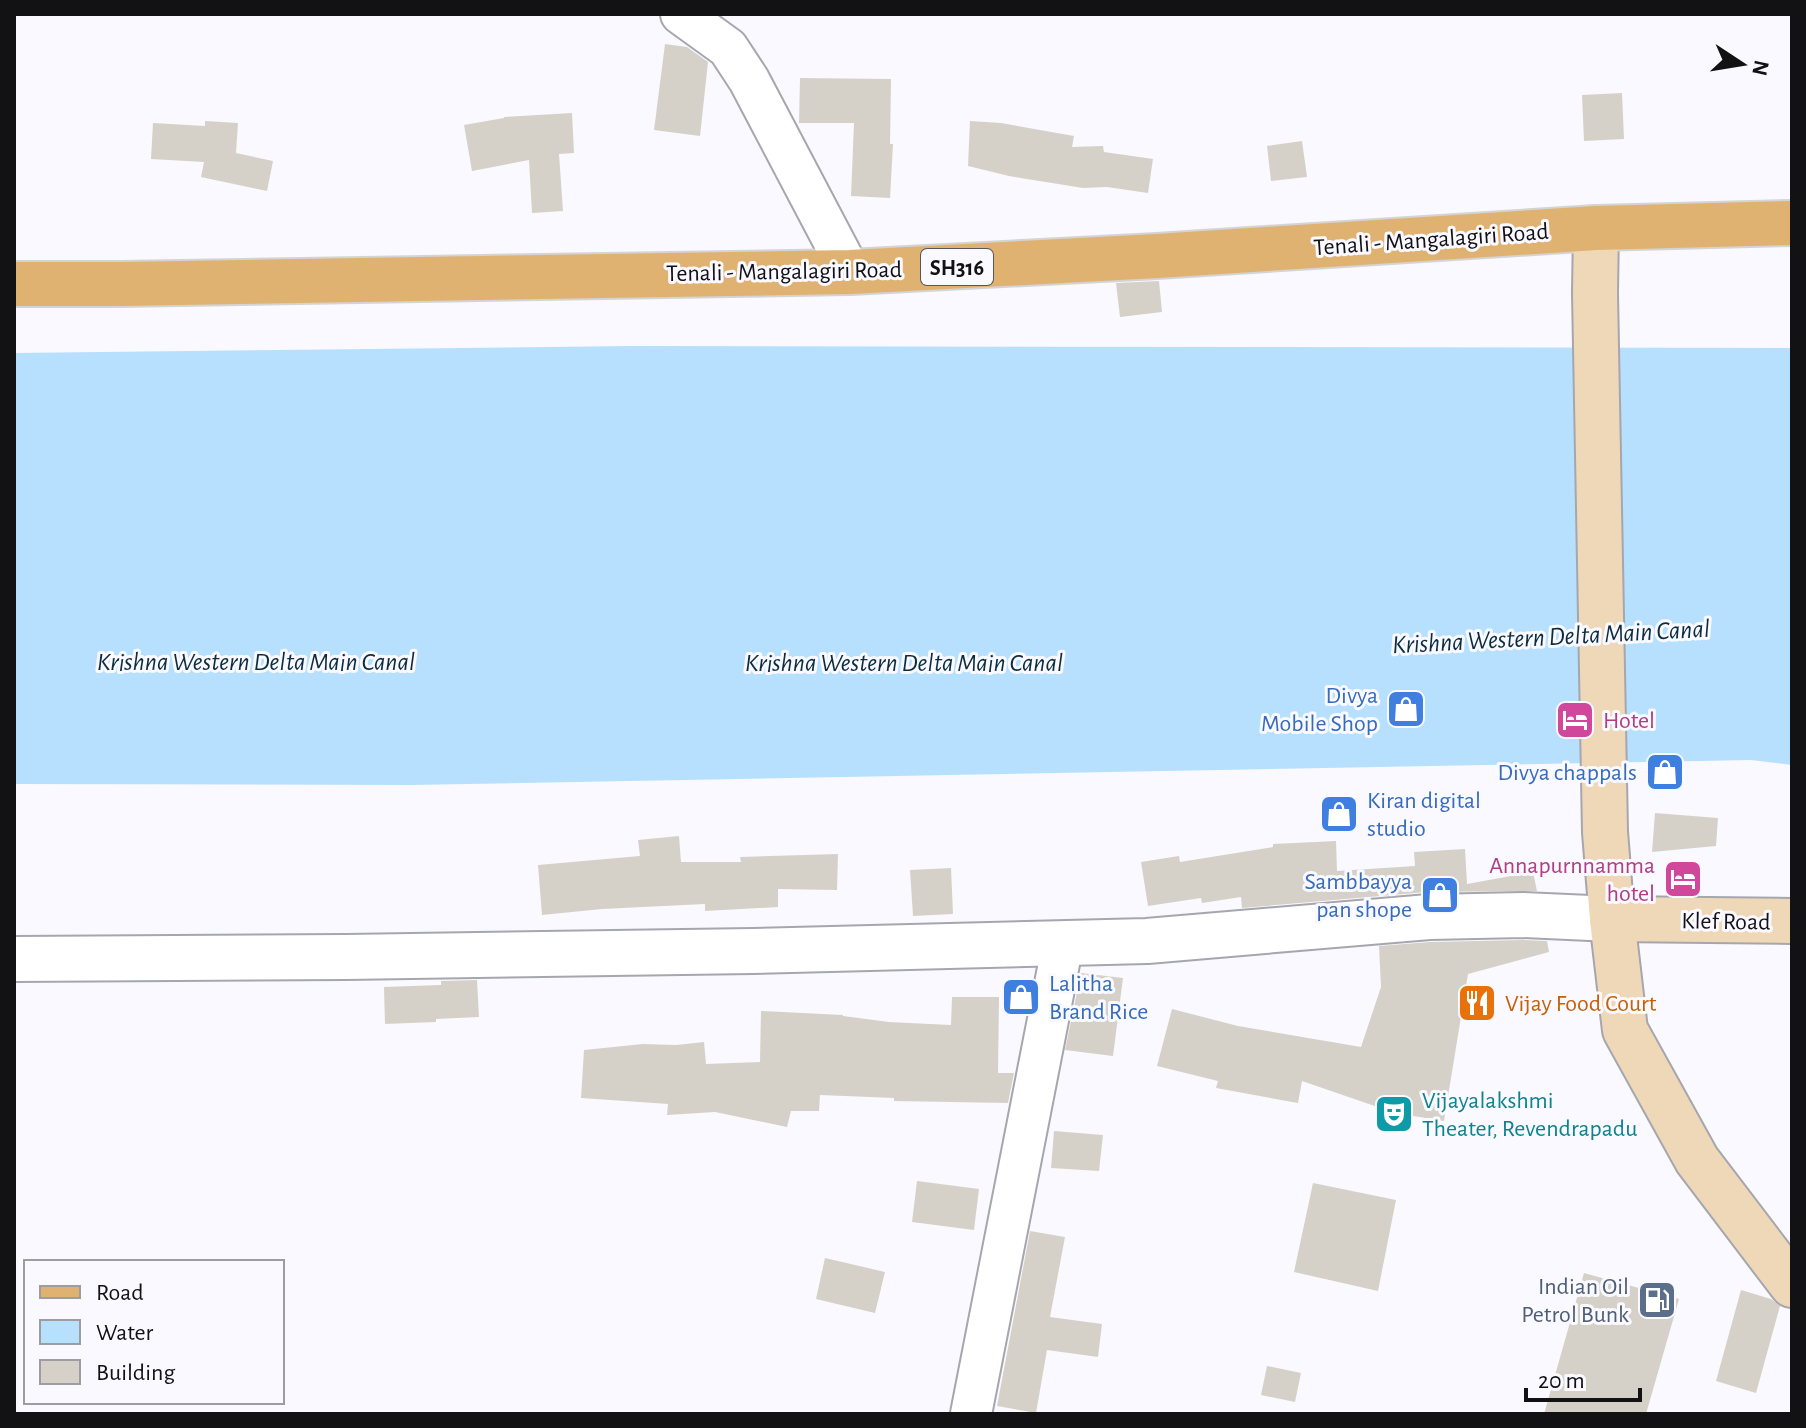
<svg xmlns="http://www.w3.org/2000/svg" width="1806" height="1428" font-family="'Alegreya Sans',sans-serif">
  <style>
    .water { fill: #b6e0fd }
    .building { fill: #d6d1c8 }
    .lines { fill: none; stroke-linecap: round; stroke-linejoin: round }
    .minor-casing { stroke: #a6a6af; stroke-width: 44 }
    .tertiary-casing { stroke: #a6a6af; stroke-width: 48 }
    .secondary-casing { stroke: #a6a6af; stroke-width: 48 }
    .primary-casing { stroke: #d4d4d5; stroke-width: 48 }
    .minor { stroke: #fff; stroke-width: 40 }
    .tertiary { stroke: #fff; stroke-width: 44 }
    .secondary { stroke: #efd8b8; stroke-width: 44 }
    .primary { stroke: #dfb272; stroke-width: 44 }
    .labels { text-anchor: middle; stroke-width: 6; stroke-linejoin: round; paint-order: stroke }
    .shield { fill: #f9f9ff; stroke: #57575b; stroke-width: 2 }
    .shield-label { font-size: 22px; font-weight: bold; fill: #121215 }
    .street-label { font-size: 24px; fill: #121215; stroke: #f9f9ff }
    .shop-label { font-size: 24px; fill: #366cbe; stroke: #f9f9ff; text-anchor: end }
    .hotel-label { font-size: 24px; fill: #b23c85; stroke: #f9f9ff; text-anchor: start }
    .food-label { font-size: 24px; fill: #c56008; stroke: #f9f9ff; text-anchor: start }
    .culture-label { font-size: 24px; fill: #0d838f; stroke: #f9f9ff; text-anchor: start }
    .service-label { font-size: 24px; fill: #4e5e75; stroke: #f9f9ff; text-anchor: end }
    .water-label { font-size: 26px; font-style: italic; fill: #0c2d40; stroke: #f9f9ff }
  </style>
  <rect width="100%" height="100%" fill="#f9f9ff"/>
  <!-- water -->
  <polygon class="water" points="632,346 1792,348 1792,765 1751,760 410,785 14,784 14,353"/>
  <!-- building -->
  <g class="building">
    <polygon points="665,44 687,47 708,62 700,136 654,130"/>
    <polygon points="800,78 891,79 890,144 893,144 890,198 851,196 854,123 799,123"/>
    <polygon points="1622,93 1624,139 1584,141 1582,95"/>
    <polygon points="572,113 574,153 559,154 563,211 532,213 529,160 472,171 464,125 504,118 504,117"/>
    <polygon points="205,121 238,123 236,153 273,161 267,191 201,177 204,162 151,159 153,123 205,126"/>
    <polygon points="970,121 1001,123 1074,136 1072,147 1103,146 1104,152 1153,159 1148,193 1107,187 1083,188 1009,176 968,166"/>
    <polygon points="1302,141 1307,177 1271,181 1267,146"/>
    <polygon points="1159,281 1162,312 1120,317 1116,283"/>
    <polygon points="1655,813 1718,818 1716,846 1652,852"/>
    <polygon points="679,836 681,862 741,862 740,857 838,854 837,890 778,889 778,907 705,911 705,904 602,909 542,915 538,865 640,856 638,840"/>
    <polygon points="1336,841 1337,871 1415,866 1414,852 1465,849 1467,884 1533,872 1537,891 1427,892 1242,908 1241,897 1202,903 1201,898 1148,906 1141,862 1179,856 1180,862 1273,847 1273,844"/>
    <polygon points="951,868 953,914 913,916 910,870"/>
    <polygon points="1523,940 1547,941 1549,952 1468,974 1444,1121 1395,1113 1302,1081 1298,1103 1216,1088 1218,1081 1157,1066 1172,1009 1238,1026 1361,1047 1381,987 1379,946 1430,942"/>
    <polygon points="1081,973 1123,978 1113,1056 1065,1050"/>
    <polygon points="477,980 479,1017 436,1019 436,1022 385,1024 384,987 441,985 441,981"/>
    <polygon points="952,997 999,997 998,1073 1014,1073 1008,1103 894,1101 894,1098 820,1095 819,1111 791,1111 787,1127 715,1112 667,1115 668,1104 581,1098 584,1050 643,1044 676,1045 704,1042 706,1064 760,1062 761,1011 843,1015 843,1016 889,1022 951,1025"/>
    <polygon points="1054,1131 1103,1135 1099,1171 1051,1168"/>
    <polygon points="917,1181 979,1189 974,1230 912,1222"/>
    <polygon points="1313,1183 1396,1200 1378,1291 1294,1272"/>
    <polygon points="1030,1231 1065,1237 1050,1317 1102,1324 1098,1357 1047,1350 1036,1413 997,1406"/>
    <polygon points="825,1258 885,1272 875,1313 816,1299"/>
    <polygon points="1584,1273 1679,1299 1646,1414 1544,1414"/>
    <polygon points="1741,1290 1771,1299 1780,1306 1756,1393 1716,1381"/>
    <polygon points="1267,1366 1301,1373 1295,1402 1261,1395"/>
  </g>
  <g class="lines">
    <!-- minor casing -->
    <g class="minor-casing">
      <g id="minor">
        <polyline points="681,14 728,48 749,80 850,272"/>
        <polyline points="971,1414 1063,943"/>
      </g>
    </g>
    <!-- tertiary casing -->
    <g class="tertiary-casing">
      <polyline id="tertiary" points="14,959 346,957 753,951 1147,941 1429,917 1523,915 1612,919"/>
    </g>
    <!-- secondary casing -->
    <g class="secondary-casing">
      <g id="secondary">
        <polyline points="1596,228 1595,293 1605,832 1612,919 1625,1030 1697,1160 1792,1285"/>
        <polyline points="1612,919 1792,921"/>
      </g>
    </g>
    <!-- primary casing -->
    <g class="primary-casing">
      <polyline id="primary" points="14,284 120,284 850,272 1157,256 1596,228 1792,223"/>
    </g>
    <!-- minor -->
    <use href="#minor" class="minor"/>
    <!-- tertiary -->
    <use href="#tertiary" class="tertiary"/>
    <!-- secondary -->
    <use href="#secondary" class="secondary"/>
    <!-- primary -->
    <use href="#primary" class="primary"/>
  </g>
  <!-- icons -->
  <defs>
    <g id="shop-square" transform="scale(2)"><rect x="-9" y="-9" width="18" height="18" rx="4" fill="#3f7fe0" stroke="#f9f9ff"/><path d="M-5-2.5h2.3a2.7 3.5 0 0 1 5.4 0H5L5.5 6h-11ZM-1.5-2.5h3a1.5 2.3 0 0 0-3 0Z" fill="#fff"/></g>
    <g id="hotel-square" transform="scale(2)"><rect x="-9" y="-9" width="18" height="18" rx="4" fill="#d1479c" stroke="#f9f9ff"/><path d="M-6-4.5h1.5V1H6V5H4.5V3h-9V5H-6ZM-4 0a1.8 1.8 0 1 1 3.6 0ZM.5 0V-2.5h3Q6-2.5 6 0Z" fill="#fff"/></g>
    <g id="restaurant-square" transform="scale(2)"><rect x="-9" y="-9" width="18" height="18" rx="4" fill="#e8710a" stroke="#f9f9ff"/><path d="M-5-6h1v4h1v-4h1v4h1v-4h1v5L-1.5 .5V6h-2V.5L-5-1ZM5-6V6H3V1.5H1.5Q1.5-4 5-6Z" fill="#fff"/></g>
    <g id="theatre-square" transform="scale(2)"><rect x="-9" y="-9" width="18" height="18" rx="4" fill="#0f9aa8" stroke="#f9f9ff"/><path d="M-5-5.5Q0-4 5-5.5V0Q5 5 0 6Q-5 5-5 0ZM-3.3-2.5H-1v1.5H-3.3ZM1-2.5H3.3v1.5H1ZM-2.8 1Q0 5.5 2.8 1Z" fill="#fff"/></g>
    <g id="fuel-square" transform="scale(2)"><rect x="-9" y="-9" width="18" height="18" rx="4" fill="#5c6f8a" stroke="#f9f9ff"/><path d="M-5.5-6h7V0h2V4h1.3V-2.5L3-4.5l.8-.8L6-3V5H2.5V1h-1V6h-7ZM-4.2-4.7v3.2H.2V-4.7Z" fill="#fff"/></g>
  </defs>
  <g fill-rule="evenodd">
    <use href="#shop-square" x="1406" y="709"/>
    <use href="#hotel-square" x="1575" y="720"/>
    <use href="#shop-square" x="1665" y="772"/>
    <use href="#shop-square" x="1339" y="814"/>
    <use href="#hotel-square" x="1683" y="879"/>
    <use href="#shop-square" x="1440" y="895"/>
    <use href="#shop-square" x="1021" y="997"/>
    <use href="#restaurant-square" x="1477" y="1003"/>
    <use href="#theatre-square" x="1394" y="1114"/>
    <use href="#fuel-square" x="1657" y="1300"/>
  </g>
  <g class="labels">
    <!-- shield labels -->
    <rect class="shield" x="921" y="249" width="72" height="36" rx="6"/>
    <g class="shield-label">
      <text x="957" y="275">SH316</text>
    </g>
    <!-- street labels -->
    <g class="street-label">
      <text transform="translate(1431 239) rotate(-4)" y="8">Tenali - Mangalagiri Road</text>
      <text transform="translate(784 271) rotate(-1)" y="8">Tenali - Mangalagiri Road</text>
      <text transform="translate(1726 921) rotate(1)" y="8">Klef Road</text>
    </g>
    <!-- shop labels -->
    <g class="shop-label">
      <text x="1378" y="703">Divya<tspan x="1378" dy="28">Mobile Shop</tspan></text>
      <text x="1637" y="780">Divya chappals</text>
      <text x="1367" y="808" text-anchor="start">Kiran digital<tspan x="1367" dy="28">studio</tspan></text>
      <text x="1412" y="889">Sambbayya<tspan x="1412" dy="28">pan shope</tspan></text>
      <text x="1049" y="991" text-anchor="start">Lalitha<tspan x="1049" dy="28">Brand Rice</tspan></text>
    </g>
    <!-- hotel labels -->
    <g class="hotel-label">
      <text x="1603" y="728">Hotel</text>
      <text x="1655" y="873" text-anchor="end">Annapurnnamma<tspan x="1655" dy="28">hotel</tspan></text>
    </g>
    <!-- food labels -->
    <g class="food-label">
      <text x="1505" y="1011">Vijay Food Court</text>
    </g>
    <!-- culture labels -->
    <g class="culture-label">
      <text x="1422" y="1108">Vijayalakshmi<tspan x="1422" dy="28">Theater, Revendrapadu</tspan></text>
    </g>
    <!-- service labels -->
    <g class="service-label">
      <text x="1629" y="1294">Indian Oil<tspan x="1629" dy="28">Petrol Bunk</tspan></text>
    </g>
    <!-- water labels -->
    <g class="water-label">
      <text transform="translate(1551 636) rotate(-3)" y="9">Krishna Western Delta Main Canal</text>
      <text x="256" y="670">Krishna Western Delta Main Canal</text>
      <text x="904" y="671">Krishna Western Delta Main Canal</text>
    </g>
  </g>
  <!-- border -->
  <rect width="1806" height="1428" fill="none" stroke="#121215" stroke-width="32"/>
  <!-- legend -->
  <rect x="24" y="1260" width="260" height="144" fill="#f9f9ff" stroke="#9d9da1" stroke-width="2"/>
  <rect x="40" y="1286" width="40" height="12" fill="#dfb272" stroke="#9d9da1" stroke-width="2"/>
  <text x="96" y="1300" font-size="24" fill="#121215">Road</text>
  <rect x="40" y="1320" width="40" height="24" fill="#b6e0fd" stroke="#9d9da1" stroke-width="2"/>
  <text x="96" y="1340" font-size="24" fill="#121215">Water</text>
  <rect x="40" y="1360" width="40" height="24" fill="#d6d1c8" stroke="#9d9da1" stroke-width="2"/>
  <text x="96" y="1380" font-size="24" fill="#121215">Building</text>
  <!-- north arrow -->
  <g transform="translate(1742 64) rotate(102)" stroke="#f9f9ff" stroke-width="6" paint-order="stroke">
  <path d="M0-6L14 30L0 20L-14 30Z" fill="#121215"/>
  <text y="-12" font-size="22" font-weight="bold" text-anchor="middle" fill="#121215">N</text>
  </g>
  <!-- scale -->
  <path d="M1526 1388v12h114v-12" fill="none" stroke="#121215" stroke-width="4"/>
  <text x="1538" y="1388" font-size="24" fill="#121215" stroke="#f9f9ff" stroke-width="6" paint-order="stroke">20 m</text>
</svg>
